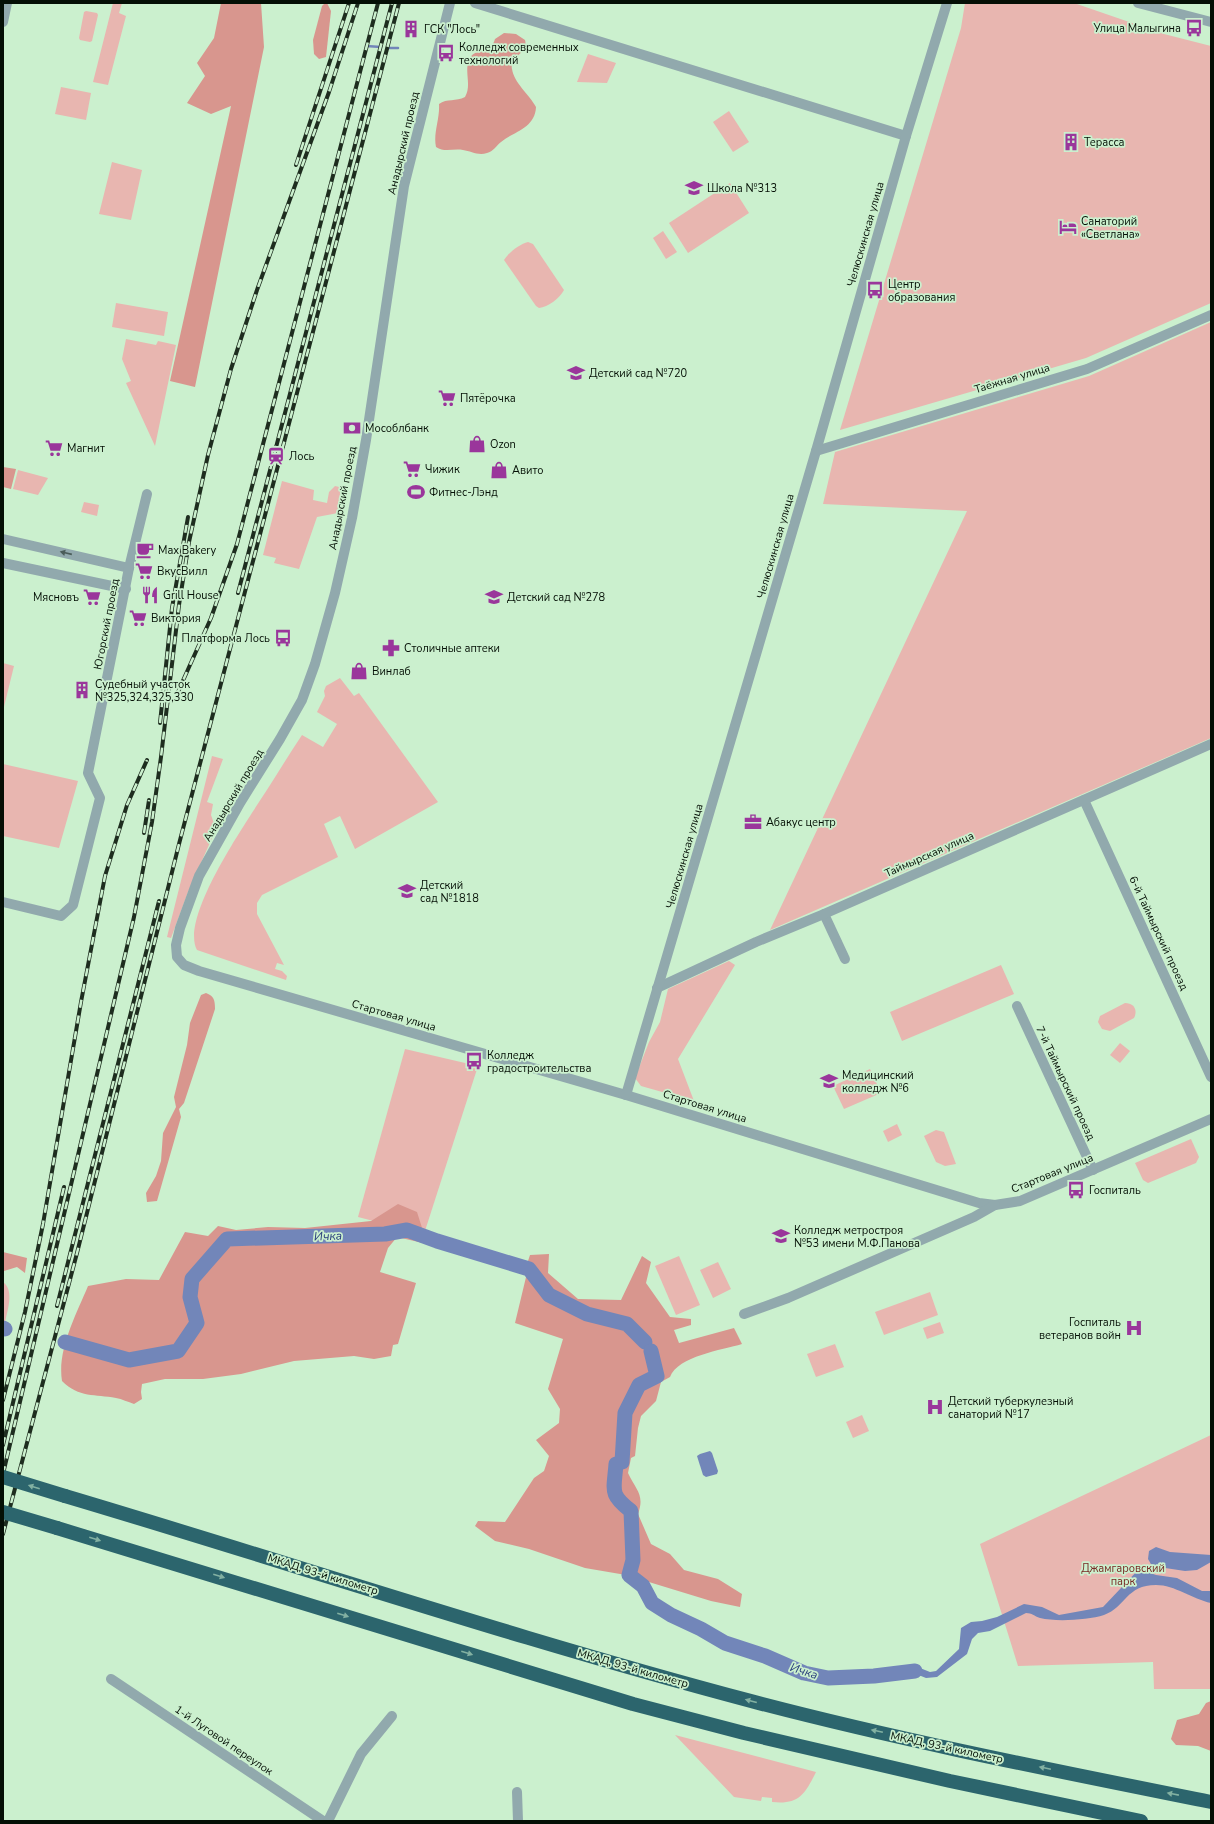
<svg xmlns="http://www.w3.org/2000/svg" width="1214" height="1824" font-family="'Nunito Sans',sans-serif">
  <style>
    .green { fill: #e8b6b0 }
    .forest { fill: #d8968e }
    .water { fill: #7286b9 }
    .lines { fill: none; stroke-linecap: round; stroke-linejoin: round }
    .stream { stroke: #7286b9; stroke-width: 2.5 }
    .river { stroke: #7286b9; stroke-width: 15 }
    .minor { stroke: #91a9ad; stroke-width: 10 }
    .highway { stroke: #2c656d; stroke-width: 14 }
    .rail-casing { stroke: #1e2d1f; stroke-width: 4 }
    .rail { stroke: #cbf0ce; stroke-width: 2.5; stroke-dasharray: 8; stroke-linecap: butt }
    .highway-bridge { stroke: #2c656d; stroke-width: 14 }
    .oneway { fill: #4a5c59 }
    .oneway2 { fill: #83b1a2 }
    .labels { text-anchor: middle; stroke-width: 3.5; stroke-linejoin: round; paint-order: stroke }
    .poi-label { font-size: 11px; fill: #040f05; stroke: #cbf0ce; text-anchor: start }
    .street-label { font-size: 11px; fill: #040f05; stroke: #cbf0ce }
    .park-label { font-size: 11px; fill: #772924; stroke: #cbf0ce }
    .water-label { font-size: 12px; font-style: italic; fill: #273b7b; stroke: #cbf0ce }
  </style>
  <rect width="100%" height="100%" fill="#cbf0ce"/>
  <!-- green -->
  <g class="green">
    <polygon points="113,3 122,3 119,13 126,16 108,85 93,82"/>
    <polygon points="965,3 1074,3 1164,34 1211,46 1211,303 1086,358 840,430 961,28"/>
    <polygon points="86,11 97,13 98,15 92,41 90,42 80,40 79,38 84,12"/>
    <polygon points="588,54 616,63 607,83 577,82"/>
    <polygon points="61,87 91,93 86,120 55,114"/>
    <polygon points="729,111 749,142 733,152 713,122"/>
    <polygon points="112,162 142,170 131,220 99,214"/>
    <polygon points="730,183 749,213 688,253 669,223"/>
    <polygon points="663,231 677,252 666,259 653,238"/>
    <path d="M528 242 533 244 564 290C560 298 548 307 539 308L536 306 504 260C509 252 520 244 528 242Z"/>
    <polygon points="116,303 168,312 164,336 112,327"/>
    <polygon points="1211,322 1211,738 770,930 967,511 823,504 835,452 1089,376"/>
    <polygon points="126,339 156,345 158,341 176,345 155,446 126,383 131,381 122,359"/>
    <polygon points="18,470 48,478 38,495 13,489"/>
    <polygon points="282,481 314,490 313,500 327,503 329,492 335,486 348,489 343,513 338,513 317,517 299,569 274,563 276,558 263,555"/>
    <polygon points="84,502 99,505 97,516 81,512"/>
    <polygon points="3,663 14,666 3,711"/>
    <path d="M340 678 354 696 359 693 438 802 355 849 340 816 324 824 338 857 262 895 257 903V914L284 965 277 963 275 969 282 971 287 976 286 980 197 950C180 919 242 829 259 802 274 780 287 757 302 735L323 747 337 724 317 712 325 696 324 691 326 686Z"/>
    <polygon points="212,756 223,759 207,802 213,804 211,815 216,829 188,892 171,938 167,937"/>
    <polygon points="3,764 78,781 59,848 3,836"/>
    <polygon points="729,961 735,965 678,1059 694,1101 641,1086 635,1078 649,1042 660,1022 668,989"/>
    <polygon points="1001,965 1014,994 902,1041 890,1012"/>
    <path d="M1125 1003C1134 1003 1138 1010 1134 1018L1110 1031 1102 1029 1098 1022 1100 1016Z"/>
    <polygon points="1120,1043 1130,1051 1120,1063 1110,1055"/>
    <polygon points="405,1049 478,1066 424,1234 358,1217"/>
    <polygon points="870,1069 881,1093 844,1109 833,1086"/>
    <polygon points="897,1124 902,1135 888,1142 883,1131"/>
    <polygon points="936,1130 944,1132 956,1164 945,1166 936,1162 924,1136"/>
    <polygon points="1191,1139 1199,1157 1196,1163 1148,1183 1143,1180 1135,1163"/>
    <polygon points="679,1256 700,1305 676,1315 655,1266"/>
    <polygon points="718,1262 731,1289 713,1298 700,1270"/>
    <path d="M3 1282C15 1291 7 1311 5 1323H3Z"/>
    <polygon points="930,1292 938,1315 884,1335 875,1312"/>
    <polygon points="940,1322 944,1333 927,1339 923,1328"/>
    <polygon points="835,1344 844,1367 816,1377 807,1354"/>
    <polygon points="862,1415 869,1431 853,1438 846,1422"/>
    <polygon points="1211,1435 1211,1689 1154,1689 1153,1662 1018,1666 980,1544"/>
    <path d="M675 1735 816 1772C805 1794 799 1805 772 1802V1798L762 1797 761 1801 734 1797Z"/>
  </g>
  <!-- forest -->
  <g class="forest">
    <polygon points="221,3 261,3 264,47 195,387 170,381 231,106 211,114 187,103 205,76 197,63 214,38"/>
    <polygon points="325,3 327,3 331,11 326,57 319,59 314,54 313,40 322,6"/>
    <path d="M504 33 516 34 525 40C529 54 509 56 512 69 514 83 529 94 536 107 535 128 515 131 501 142 497 145 493 152 487 153 478 156 471 151 463 150 453 148 445 153 436 147 433 133 440 119 439 104 447 98 456 102 465 97 472 85 464 72 469 60 475 46 490 56 495 39Z"/>
    <polygon points="3,467 16,469 11,489 3,487"/>
    <path d="M206 993C214 996 215 1000 215 1009L184 1103 179 1109 181 1117 157 1201 147 1202 146 1193 156 1176 161 1161 163 1133 176 1107 174 1097 187 1045 190 1023 201 995Z"/>
    <path d="M398 1204 417 1212 424 1234 526 1267 530 1255 549 1254 548 1273 578 1299 621 1300 642 1256 651 1262 646 1283 670 1317 691 1319V1325L674 1330 679 1343 734 1328 742 1344C722 1350 678 1356 670 1377L661 1382 656 1401 641 1416 638 1428 635 1456 631 1458 628 1473C636 1490 645 1495 638 1514L651 1544 670 1554 684 1570 718 1579 742 1594 740 1607 711 1601 626 1575 585 1568 529 1549 495 1541 475 1526 478 1521 505 1522 534 1478 544 1471 549 1456 536 1440 559 1423 560 1409 548 1389 563 1339 515 1323 527 1273 449 1249 397 1237 388 1248 380 1272 416 1283 398 1344 393 1345 391 1356 374 1359 354 1356 294 1361 241 1374 203 1379H165L142 1384 141 1392 142 1399 134 1404C128 1402 122 1399 116 1398 95 1394 79 1398 62 1381 57 1350 76 1315 88 1286L126 1279 159 1280 185 1232 208 1236 218 1226 236 1230 268 1227 305 1228 371 1221Z"/>
    <polygon points="3,1252 27,1258 25,1273 17,1267 4,1271"/>
    <polygon points="1211,1701 1211,1751 1198,1746 1176,1745 1171,1739 1177,1720 1199,1714 1206,1703"/>
  </g>
  <!-- water -->
  <g class="water">
    <polygon points="710,1451 712,1453 718,1471 717,1474 706,1477 703,1475 697,1456 700,1454"/>
    <polygon points="1156,1547 1170,1552 1211,1555 1211,1562 1197,1570 1185,1571 1152,1566 1148,1559 1149,1551"/>
    <path d="M1139 1569 1156 1575 1177 1578 1202 1591H1211V1603C1192 1599 1175 1585 1156 1585 1126 1585 1126 1607 1104 1615 1088 1620 1056 1622 1040 1618 1034 1616 1032 1613 1026 1613L990 1631 978 1633 972 1639 967 1654 937 1677 926 1678 916 1674 895 1675V1671L920 1668 930 1672 936 1671 959 1649 961 1628 971 1622 982 1621 997 1617 1024 1604 1042 1607 1059 1615 1103 1607Z"/>
  </g>
  <g class="lines">
    <!-- stream -->
    <g class="stream">
      <polyline points="366,46 381,47"/>
      <polyline points="387,48 398,48"/>
    </g>
    <!-- river -->
    <g class="river">
      <polyline points="3,1328 5,1329"/>
      <polyline points="65,1342 129,1360 178,1351 197,1323 190,1297 192,1279 227,1239 385,1234 407,1230 437,1241 529,1269 549,1295 587,1314 627,1324 645,1342"/>
      <path d="M651 1351 657 1376 639 1385 625 1413 622 1462 616 1464C614 1491 609 1494 631 1511L633 1560 629 1575 643 1586 652 1603 671 1615 701 1629 725 1643 765 1656 804 1673 828 1678 874 1676 915 1671"/>
    </g>
    <!-- minor -->
    <g class="minor">
      <polyline points="450,3 404,186 366,440 352,518 335,593 315,664 302,700 280,739 240,803 199,876 180,928 176,945 177,957 184,965 199,971 626,1095 979,1203 995,1205 1020,1201 1211,1119"/>
      <polyline points="475,3 906,136"/>
      <polyline points="1138,3 1211,22"/>
      <polyline points="3,22 7,3"/>
      <polyline points="816,451 1087,369 1211,315"/>
      <polyline points="3,539 129,568"/>
      <polyline points="3,563 126,589"/>
      <polyline points="1084,800 1211,1077"/>
      <polyline points="3,902 61,916 73,905 100,798 88,773 129,568 147,494"/>
      <polyline points="824,914 845,959"/>
      <polyline points="657,988 756,942 824,914 1211,744"/>
      <polyline points="1017,1006 1093,1170"/>
      <polyline points="626,1095 816,451 906,136 947,3"/>
      <polyline points="744,1314 788,1298 974,1217 995,1205"/>
      <polyline points="111,1679 323,1821"/>
      <polyline points="517,1792 518,1821"/>
      <polyline points="328,1821 361,1754 392,1716"/>
    </g>
    <!-- highway -->
    <g class="highway">
      <path d="M65 1496C294 1564 520 1640 751 1701 903 1741 1057 1771 1211 1802"/>
      <polyline points="57,1528 633,1704 744,1733 950,1781 1141,1821"/>
    </g>
    <!-- rail casing -->
    <g class="rail-casing">
      <g id="rail">
        <polyline points="296,165 349,3"/>
        <polyline points="238,593 392,3"/>
        <polyline points="177,694 211,618 237,544 378,3"/>
        <polyline points="160,723 172,608 188,517"/>
        <polyline points="144,833 149,800"/>
        <polyline points="57,1306 159,901"/>
        <polyline points="3,1400 25,1312 43,1224 81,1002 105,876 127,805 147,760"/>
        <polyline points="3,1445 64,1187"/>
        <polyline points="3,1474 134,917 152,822 161,757 179,605 189,542 208,455 231,369 257,290 329,92 358,3"/>
        <polyline points="3,1534 77,1253 179,844 399,3"/>
      </g>
    </g>
    <!-- rail -->
    <use href="#rail" class="rail"/>
    <!-- highway-bridge -->
    <g class="highway-bridge">
      <polyline points="3,1477 65,1496"/>
      <polyline points="3,1512 57,1528"/>
    </g>
  </g>
  <!-- one-way arrows -->
  <defs><path id="oneway-solid" d="M-6-.8H1V-3.2L6.5 0L1 3.2V.8H-6Z"/></defs>
  <use class="oneway" href="#oneway-solid" transform="translate(66 553) rotate(-167)"/>
  <g class="oneway2">
    <use href="#oneway-solid" transform="translate(34 1487) rotate(-163)"/>
    <use href="#oneway-solid" transform="translate(95 1539) rotate(17)"/>
    <use href="#oneway-solid" transform="translate(219 1576) rotate(17)"/>
    <use href="#oneway-solid" transform="translate(343 1615) rotate(17)"/>
    <use href="#oneway-solid" transform="translate(467 1653) rotate(17)"/>
    <use href="#oneway-solid" transform="translate(751 1701) rotate(-165)"/>
    <use href="#oneway-solid" transform="translate(877 1731) rotate(-168)"/>
    <use href="#oneway-solid" transform="translate(1045 1768) rotate(-168)"/>
    <use href="#oneway-solid" transform="translate(1173 1794) rotate(-169)"/>
  </g>
  <!-- icons -->
  <defs>
    <g id="bus-bare" transform="scale(1.38)"><path d="M-5-6H5V4H4V6H2V4H-2V6H-4V4H-5ZM-3.5-4V0h7V-4ZM-3.5 1.2v1.5H-2V1.2ZM2 1.2v1.5H3.5V1.2Z" fill="#9a369b" stroke="#cbf0ce" stroke-width="2.5" paint-order="stroke"/></g>
    <g id="building-bare" transform="scale(1.38)"><path d="M-4-6H4V6H1V3H-1V6H-4ZM-2.5-4.3h1.7v1.8h-1.7ZM.8-4.3h1.7v1.8H.8ZM-2.5-1h1.7V.8h-1.7ZM.8-1h1.7V.8H.8Z" fill="#9a369b" stroke="#cbf0ce" stroke-width="2.5" paint-order="stroke"/></g>
    <g id="school-bare" transform="scale(1.38)"><path d="M0-5L7-2L0 1L-7-2ZM-4 1L0 2.5L4 1V4Q0 6-4 4Z" fill="#9a369b" stroke="#cbf0ce" stroke-width="2.5" paint-order="stroke"/></g>
    <g id="hotel-bare" transform="scale(1.38)"><path d="M-6-4.5h1.5V1H6V5H4.5V3h-9V5H-6ZM-4 0a1.8 1.8 0 1 1 3.6 0ZM.5 0V-2.5h3Q6-2.5 6 0Z" fill="#9a369b" stroke="#cbf0ce" stroke-width="2.5" paint-order="stroke"/></g>
    <g id="supermarket-bare" transform="scale(1.38)"><path d="M-6-5.5h2.5l.6 2H6L4.5 2H-2.5L-4.4-4H-6ZM-1.5 3.2a1.3 1.3 0 1 0 .1 0ZM3 3.2a1.3 1.3 0 1 0 .1 0Z" fill="#9a369b" stroke="#cbf0ce" stroke-width="2.5" paint-order="stroke"/></g>
    <g id="bank-bare" transform="scale(1.38)"><path d="M-6-4H6V4H-6ZM0-2.3a2.3 2.3 0 1 0 0 4.6a2.3 2.3 0 1 0 0-4.6Z" fill="#9a369b" stroke="#cbf0ce" stroke-width="2.5" paint-order="stroke"/></g>
    <g id="shop-bare" transform="scale(1.38)"><path d="M-5-2.5h2.3a2.7 3.5 0 0 1 5.4 0H5L5.5 6h-11ZM-1.5-2.5h3a1.5 2.3 0 0 0-3 0Z" fill="#9a369b" stroke="#cbf0ce" stroke-width="2.5" paint-order="stroke"/></g>
    <g id="station-bare" transform="scale(1.38)"><path d="M-3-6H3Q5-6 5-4V2Q5 4 3 4L4.5 6H3L1.5 4h-3L-3 6H-4.5L-3 4Q-5 4-5 2V-4Q-5-6-3-6ZM-3.5-4v3h7v-3ZM-3.5 1v1.5H-2V1ZM2 1v1.5H3.5V1Z" fill="#9a369b" stroke="#cbf0ce" stroke-width="2.5" paint-order="stroke"/></g>
    <g id="stadium-bare" transform="scale(1.38)"><path d="M0-5a6.5 5 0 1 0 0 10a6.5 5 0 1 0 0-10ZM-3.5-1.8h7v3.6h-7Z" fill="#9a369b" stroke="#cbf0ce" stroke-width="2.5" paint-order="stroke"/></g>
    <g id="cafe-bare" transform="scale(1.38)"><path d="M-5.5-4.5H6V0H3Q3 3.5 0 3.5H-2.5Q-5.5 3.5-5.5 0ZM3-3.2v2h1.7v-2ZM-6 4.5H4V6H-6Z" fill="#9a369b" stroke="#cbf0ce" stroke-width="2.5" paint-order="stroke"/></g>
    <g id="restaurant-bare" transform="scale(1.38)"><path d="M-5-6h1v4h1v-4h1v4h1v-4h1v5L-1.5 .5V6h-2V.5L-5-1ZM5-6V6H3V1.5H1.5Q1.5-4 5-6Z" fill="#9a369b" stroke="#cbf0ce" stroke-width="2.5" paint-order="stroke"/></g>
    <g id="pharmacy-bare" transform="scale(1.38)"><path d="M-2-6h4v4h4v4h-4v4h-4v-4h-4v-4h4Z" fill="#9a369b" stroke="#cbf0ce" stroke-width="2.5" paint-order="stroke"/></g>
    <g id="office-bare" transform="scale(1.38)"><path d="M-6-3h4V-5.5h4V-3h4V5H-6ZM-1-4.5V-3h2v-1.5ZM-6 0V1H6V0Z" fill="#9a369b" stroke="#cbf0ce" stroke-width="2.5" paint-order="stroke"/></g>
    <g id="university-bare" transform="scale(1.38)"><path d="M0-5L7-2L0 1L-7-2ZM-4 1L0 2.5L4 1V4Q0 6-4 4Z" fill="#9a369b" stroke="#cbf0ce" stroke-width="2.5" paint-order="stroke"/></g>
    <g id="hospital-bare" transform="scale(1.38)"><path d="M-5-5h3v3.5h4V-5h3V5h-3V1.5h-4V5h-3Z" fill="#9a369b" stroke="#cbf0ce" stroke-width="2.5" paint-order="stroke"/></g>
  </defs>
  <g fill-rule="evenodd">
    <use href="#bus-bare" x="1194" y="28"/>
    <use href="#building-bare" x="411" y="29"/>
    <use href="#bus-bare" x="446" y="53"/>
    <use href="#building-bare" x="1071" y="142"/>
    <use href="#school-bare" x="694" y="188"/>
    <use href="#hotel-bare" x="1068" y="227"/>
    <use href="#bus-bare" x="875" y="290"/>
    <use href="#school-bare" x="576" y="373"/>
    <use href="#supermarket-bare" x="447" y="398"/>
    <use href="#bank-bare" x="352" y="428"/>
    <use href="#shop-bare" x="477" y="444"/>
    <use href="#supermarket-bare" x="54" y="448"/>
    <use href="#station-bare" x="276" y="456"/>
    <use href="#supermarket-bare" x="412" y="469"/>
    <use href="#shop-bare" x="499" y="470"/>
    <use href="#stadium-bare" x="416" y="492"/>
    <use href="#cafe-bare" x="145" y="550"/>
    <use href="#supermarket-bare" x="144" y="571"/>
    <use href="#restaurant-bare" x="150" y="595"/>
    <use href="#supermarket-bare" x="92" y="597"/>
    <use href="#school-bare" x="494" y="597"/>
    <use href="#supermarket-bare" x="138" y="618"/>
    <use href="#bus-bare" x="283" y="638"/>
    <use href="#pharmacy-bare" x="391" y="648"/>
    <use href="#shop-bare" x="359" y="671"/>
    <use href="#building-bare" x="82" y="690"/>
    <use href="#office-bare" x="753" y="822"/>
    <use href="#school-bare" x="407" y="891"/>
    <use href="#bus-bare" x="474" y="1061"/>
    <use href="#university-bare" x="829" y="1081"/>
    <use href="#bus-bare" x="1076" y="1190"/>
    <use href="#university-bare" x="781" y="1236"/>
    <use href="#hospital-bare" x="1134" y="1328"/>
    <use href="#hospital-bare" x="935" y="1407"/>
  </g>
  <g class="labels">
    <!-- poi labels -->
    <g class="poi-label">
      <text x="1181" y="32" text-anchor="end">Улица Малыгина</text>
      <text x="424" y="33">ГСК "Лось"</text>
      <text x="459" y="51">Колледж современных<tspan x="459" dy="13">технологий</tspan></text>
      <text x="1084" y="146">Терасса</text>
      <text x="707" y="192">Школа №313</text>
      <text x="1081" y="225">Санаторий<tspan x="1081" dy="13">«Светлана»</tspan></text>
      <text x="888" y="288">Центр<tspan x="888" dy="13">образования</tspan></text>
      <text x="589" y="377">Детский сад №720</text>
      <text x="460" y="402">Пятёрочка</text>
      <text x="365" y="432">Мособлбанк</text>
      <text x="490" y="448">Ozon</text>
      <text x="67" y="452">Магнит</text>
      <text x="289" y="460">Лось</text>
      <text x="425" y="473">Чижик</text>
      <text x="512" y="474">Авито</text>
      <text x="429" y="496">Фитнес-Лэнд</text>
      <text x="158" y="554">Max Bakery</text>
      <text x="157" y="575">ВкусВилл</text>
      <text x="163" y="599">Grill House</text>
      <text x="79" y="601" text-anchor="end">Мясновъ</text>
      <text x="507" y="601">Детский сад №278</text>
      <text x="151" y="622">Виктория</text>
      <text x="270" y="642" text-anchor="end">Платформа Лось</text>
      <text x="404" y="652">Столичные аптеки</text>
      <text x="372" y="675">Винлаб</text>
      <text x="95" y="688">Судебный участок<tspan x="95" dy="13">№325,324,325,330</tspan></text>
      <text x="766" y="826">Абакус центр</text>
      <text x="420" y="889">Детский<tspan x="420" dy="13">сад №1818</tspan></text>
      <text x="487" y="1059">Колледж<tspan x="487" dy="13">градостроительства</tspan></text>
      <text x="842" y="1079">Медицинский<tspan x="842" dy="13">колледж №6</tspan></text>
      <text x="1089" y="1194">Госпиталь</text>
      <text x="794" y="1234">Колледж метростроя<tspan x="794" dy="13">№53 имени М.Ф.Панова</tspan></text>
      <text x="1121" y="1326" text-anchor="end">Госпиталь<tspan x="1121" dy="13">ветеранов войн</tspan></text>
      <text x="948" y="1405">Детский туберкулезный<tspan x="948" dy="13">санаторий №17</tspan></text>
    </g>
    <!-- street labels -->
    <g class="street-label">
      <text transform="translate(403 143) rotate(-77)" y="4">Анадырский проезд</text>
      <text transform="translate(865 234) rotate(-74)" y="4">Челюскинская улица</text>
      <text transform="translate(1012 378) rotate(-17)" y="4">Таёжная улица</text>
      <text transform="translate(342 498) rotate(-79)" y="4">Анадырский проезд</text>
      <text transform="translate(775 546) rotate(-74)" y="4">Челюскинская улица</text>
      <text transform="translate(106 624) rotate(-79)" y="4">Югорский проезд</text>
      <text transform="translate(233 795) rotate(-59)" y="4">Анадырский проезд</text>
      <text transform="translate(929 854) rotate(-24)" y="4">Таймырская улица</text>
      <text transform="translate(684 856) rotate(-74)" y="4">Челюскинская улица</text>
      <text transform="translate(1159 933) rotate(65)" y="4">6-й Таймырский проезд</text>
      <text transform="translate(394 1015) rotate(16)" y="4">Стартовая улица</text>
      <text transform="translate(1066 1083) rotate(65)" y="4">7-й Таймырский проезд</text>
      <text transform="translate(705 1106) rotate(17)" y="4">Стартовая улица</text>
      <text transform="translate(1052 1173) rotate(-22)" y="4">Стартовая улица</text>
      <text transform="translate(323 1574) rotate(17)" y="4">МКАД, 93-й километр</text>
      <text transform="translate(633 1668) rotate(16)" y="4">МКАД, 93-й километр</text>
      <text transform="translate(224 1740) rotate(34)" y="4">1-й Луговой переулок</text>
      <text transform="translate(947 1747) rotate(12)" y="4">МКАД, 93-й километр</text>
    </g>
    <!-- park labels -->
    <g class="park-label">
      <text x="1123" y="1572">Джамгаровский<tspan x="1123" dy="13">парк</tspan></text>
    </g>
    <!-- water labels -->
    <g class="water-label">
      <text transform="translate(328 1236) rotate(-2)" y="4">Ичка</text>
      <text transform="translate(804 1671) rotate(18)" y="4">Ичка</text>
    </g>
  </g>
  <!-- border -->
  <rect width="1214" height="1824" fill="none" stroke="#040f05" stroke-width="8"/>
</svg>
